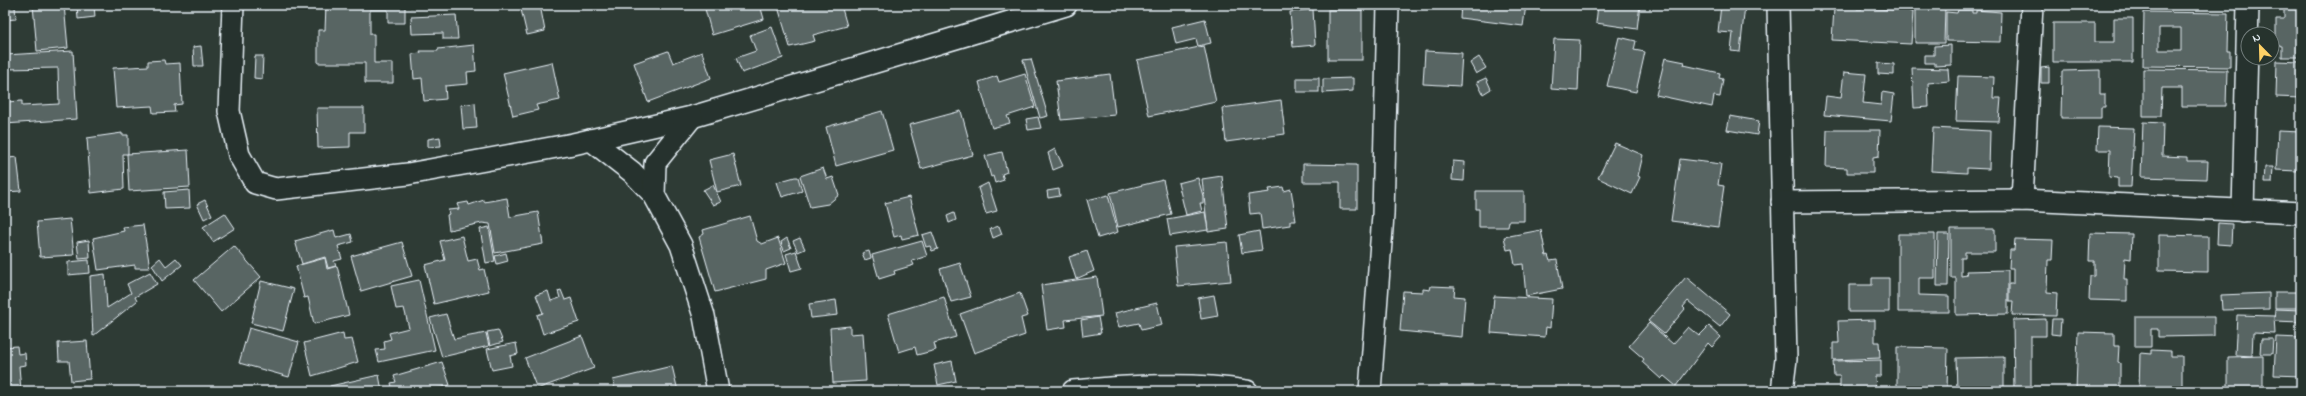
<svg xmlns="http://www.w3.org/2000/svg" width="2306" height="396" font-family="'Indie Flower',sans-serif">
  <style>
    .building { fill: #596563; stroke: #e8f1f8; fill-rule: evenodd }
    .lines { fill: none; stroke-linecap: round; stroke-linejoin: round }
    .street-casing { stroke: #e8f1f8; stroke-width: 24 }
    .street { stroke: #26332d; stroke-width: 21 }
  </style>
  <rect width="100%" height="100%" fill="#2e3b35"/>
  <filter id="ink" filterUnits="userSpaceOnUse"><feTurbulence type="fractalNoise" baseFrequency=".025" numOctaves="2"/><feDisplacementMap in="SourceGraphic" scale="8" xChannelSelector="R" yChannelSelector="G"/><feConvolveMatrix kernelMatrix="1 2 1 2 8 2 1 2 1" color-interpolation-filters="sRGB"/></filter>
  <g filter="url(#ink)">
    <!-- building -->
    <g class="building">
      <polygon points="5,5 17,5 15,6 16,19 5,20"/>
      <polygon points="33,5 64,5 68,48 37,51"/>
      <polygon points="77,5 94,5 95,17 78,19"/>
      <polygon points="326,5 405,5 405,23 388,23 388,10 370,10 370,34 374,34 374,63 393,63 393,83 365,83 365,63 318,63 318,30 325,30"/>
      <polygon points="409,5 426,5 427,6 410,7"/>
      <polygon points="520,5 540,5 545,31 527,35"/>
      <polygon points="704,5 760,5 764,19 712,35"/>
      <polygon points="785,5 841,5 847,26 813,35 815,41 790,47 778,7"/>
      <polygon points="1461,5 1526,5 1523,26 1460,18"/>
      <polygon points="1598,5 1640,5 1637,29 1596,23"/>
      <polygon points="1721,5 1745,5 1740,52 1731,51 1733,33 1718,32"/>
      <polygon points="1842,5 1857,6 1857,9 1862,9 1862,6 1876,6 1876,9 1894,10 1895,7 1909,8 1909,11 1913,12 1911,44 1832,40 1834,8 1842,8"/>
      <polygon points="1915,8 1945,8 1944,43 1915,43"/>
      <polygon points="1313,9 1315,45 1293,47 1290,12"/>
      <polygon points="2284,9 2301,9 2301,57 2282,57 2282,46 2276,45 2276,19 2284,19"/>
      <rect x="1328" y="10" width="34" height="50"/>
      <polygon points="1958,10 1972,10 1972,13 1976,13 1976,10 2001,12 2000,42 1946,41 1946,12 1957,13"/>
      <path d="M2144 12 2228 13 2227 51H2230V67L2143 66ZM2159 28H2181V50H2159Z"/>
      <polygon points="456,15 458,39 443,39 443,33 412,34 411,17"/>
      <polygon points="2114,18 2133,18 2133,62 2053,62 2053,23 2095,23 2095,42 2114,42"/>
      <polygon points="1205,19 1211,43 1198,46 1196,39 1176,44 1172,27"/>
      <polygon points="772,27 783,58 742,73 736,58 756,51 750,35"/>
      <polygon points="1619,37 1636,41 1634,50 1645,52 1636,92 1607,86"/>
      <polygon points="1554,39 1580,40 1578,91 1551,89"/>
      <polygon points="474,45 476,71 467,72 468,84 445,86 446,99 424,101 422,78 414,79 412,54 421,53 420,51 438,51 438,49"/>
      <polygon points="1951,45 1951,65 1935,66 1935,63 1924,63 1924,55 1934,55 1934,46"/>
      <polygon points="201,46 203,66 194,66 193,47"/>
      <polygon points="1204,46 1216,102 1149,116 1137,60"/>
      <polygon points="73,51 77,119 5,124 5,102 22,101 22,106 59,104 58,68 5,69 5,55"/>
      <polygon points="668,51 673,63 702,52 711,78 648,102 634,63"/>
      <polygon points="1425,51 1462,53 1460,86 1423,84"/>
      <polygon points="255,56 263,56 262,79 254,78"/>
      <polygon points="1479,57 1486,68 1476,74 1470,63"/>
      <polygon points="1665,58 1685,62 1684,65 1720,73 1719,78 1723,79 1720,97 1714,96 1712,107 1656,95"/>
      <polygon points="1031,59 1048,116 1040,118 1023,60"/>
      <polygon points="164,60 165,64 180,63 182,104 174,105 175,112 153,113 152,106 116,108 113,68 148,66 148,61"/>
      <polygon points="2277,61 2301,62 2301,98 2276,97"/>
      <polygon points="552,62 560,100 536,105 538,110 513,116 503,73"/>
      <polygon points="1878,63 1894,64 1894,75 1878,74"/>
      <polygon points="2049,67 2049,83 2041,83 2041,68"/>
      <polygon points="1912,68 1948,69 1949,81 1928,83 1929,107 1914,108"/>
      <polygon points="2143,69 2227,70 2226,106 2182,106 2182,88 2162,88 2161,116 2143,116"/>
      <polygon points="2100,70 2100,94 2105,94 2105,107 2101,107 2101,118 2061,118 2062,71"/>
      <polygon points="1844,72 1866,74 1863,103 1881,105 1882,92 1894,94 1891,121 1824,115 1826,96 1841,98"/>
      <polygon points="1025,74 1035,107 1007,116 1010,123 992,128 979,82 997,76 999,82"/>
      <polygon points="1110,74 1115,115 1061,120 1056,81"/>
      <polygon points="1958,76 1994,77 1993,98 2001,98 1999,122 1956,121"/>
      <rect x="1297" y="78" width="22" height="14"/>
      <polygon points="1353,78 1353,91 1323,93 1323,79"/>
      <polygon points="1486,78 1491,89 1483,94 1477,82"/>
      <polygon points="1281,100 1285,134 1226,142 1222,108"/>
      <polygon points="475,103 477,128 463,129 461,105"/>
      <polygon points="317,108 364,108 364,132 350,132 350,147 318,148"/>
      <polygon points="882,111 893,150 836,166 826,127"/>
      <polygon points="961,111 973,155 921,169 909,125"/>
      <polygon points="1730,116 1759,121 1757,135 1727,130"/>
      <polygon points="1038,117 1041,128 1028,130 1026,119"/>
      <polygon points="2143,122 2163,123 2162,156 2187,157 2187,161 2208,161 2207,179 2141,177"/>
      <polygon points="2098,127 2134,128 2131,187 2118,187 2118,178 2109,177 2110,150 2097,150"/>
      <polygon points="1933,128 1990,131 1989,169 1967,168 1967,173 1931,171"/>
      <polygon points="1827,130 1880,130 1879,156 1873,157 1873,173 1847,173 1847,168 1826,167"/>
      <polygon points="2278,131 2301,132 2301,167 2297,167 2297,171 2276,170"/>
      <polygon points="122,133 122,135 128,135 128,154 123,154 124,189 91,193 87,138"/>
      <polygon points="440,137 441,146 428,147 428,139"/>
      <polygon points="1615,143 1643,155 1638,176 1640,177 1632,194 1598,178"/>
      <polygon points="1055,149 1063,166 1053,170 1048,153"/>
      <polygon points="188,150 190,187 129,191 127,154"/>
      <polygon points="1002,152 1007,172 1002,174 1004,180 995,183 993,176 991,177 985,156"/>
      <polygon points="5,153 9,158 17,157 21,191 5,192"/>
      <polygon points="733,154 741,186 717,192 709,160"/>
      <polygon points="1680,159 1721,164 1718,185 1724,186 1718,227 1671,221"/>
      <polygon points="1453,161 1465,162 1464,181 1452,180"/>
      <polygon points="1303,164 1357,165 1357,209 1340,209 1340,182 1303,182"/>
      <polygon points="2265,167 2273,167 2272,183 2264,183"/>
      <polygon points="823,168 827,179 833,177 839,195 828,204 810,207 800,176"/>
      <polygon points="1222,176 1228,229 1208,232 1202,179"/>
      <polygon points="795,177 798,177 802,191 782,197 777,182"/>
      <polygon points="1198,178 1203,196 1203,203 1200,203 1202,211 1186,215 1178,183"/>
      <polygon points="1163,180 1171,214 1118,227 1110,193"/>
      <polygon points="988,183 997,211 986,214 978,188"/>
      <polygon points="713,185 721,202 713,205 703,190"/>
      <polygon points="1283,187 1284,191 1291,189 1296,221 1290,221 1290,225 1262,229 1260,213 1250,214 1248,195 1270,192 1269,189"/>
      <polygon points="1059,189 1060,196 1048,198 1047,191"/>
      <polygon points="189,190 190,208 165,209 164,192"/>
      <polygon points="1476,191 1524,191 1524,221 1509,221 1508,227 1479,227 1479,209 1476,209"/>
      <polygon points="1108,195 1118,232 1098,238 1087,200"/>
      <polygon points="909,197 919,235 902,239 901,235 894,237 885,203"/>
      <polygon points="507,198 510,217 538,212 543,244 495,253 490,224 482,223 449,230 447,215 449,214 448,210 459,209 457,204 468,202 469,205 484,200 484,202"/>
      <polygon points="205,200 212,215 204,219 197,204"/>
      <polygon points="1205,212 1208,230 1170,236 1167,219"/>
      <polygon points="225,213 235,228 213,242 203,227"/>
      <polygon points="954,213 956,220 949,223 947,216"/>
      <polygon points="750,216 757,241 762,244 778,238 786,263 766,270 766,279 715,292 699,237 704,234 703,230"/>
      <polygon points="70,219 74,255 40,257 37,222"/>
      <polygon points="2218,223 2232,224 2231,245 2217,244"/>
      <polygon points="143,225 150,268 135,268 135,265 98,270 93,238 124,231 123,227"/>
      <polygon points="999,226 1002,234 993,238 990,229"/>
      <polygon points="489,227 495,261 486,263 480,229"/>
      <polygon points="1951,229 1995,229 1995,252 1965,252 1965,258 1961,258 1961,276 1967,275 1966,271 2008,270 2008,314 1956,315 1956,278 1951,278"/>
      <polygon points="334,230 336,238 351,234 353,242 338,246 342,259 334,261 336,266 328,268 325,257 302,264 295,241"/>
      <polygon points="1541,230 1546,256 1548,255 1550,261 1557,260 1562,289 1526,296 1523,264 1515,265 1512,249 1507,250 1504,237"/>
      <polygon points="1259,231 1262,250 1242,253 1239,235"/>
      <polygon points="932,232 938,249 932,251 930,246 926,247 922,235"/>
      <polygon points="2090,233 2132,234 2131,259 2125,258 2124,279 2127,279 2127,301 2089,300 2090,276 2094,276 2094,261 2089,261"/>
      <polygon points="1898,234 1935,234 1935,278 1919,278 1919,295 1949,296 1949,312 1898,312"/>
      <polygon points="1938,234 1949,234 1948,286 1937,286"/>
      <polygon points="2159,235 2208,236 2208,272 2159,271"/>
      <polygon points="462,236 468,261 477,259 480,270 484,269 489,291 434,304 425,265 445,260 440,241"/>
      <polygon points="787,238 791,248 784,251 781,242"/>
      <polygon points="800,238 805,249 798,252 793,241"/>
      <polygon points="2015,239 2053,240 2052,260 2048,260 2047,292 2057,293 2056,316 2012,315 2013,301 2009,301 2009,284 2013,284 2013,268 2009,268 2010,250 2014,250"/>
      <polygon points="89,240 90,258 79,259 77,242"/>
      <polygon points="922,241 927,256 912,261 914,265 894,271 895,274 879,279 872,255"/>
      <polygon points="402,242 412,276 361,291 351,256"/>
      <polygon points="1227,242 1231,281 1178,286 1174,247"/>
      <polygon points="234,246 261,277 221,312 194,280"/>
      <polygon points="796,251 802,268 791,271 786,254"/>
      <polygon points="869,251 871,258 865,260 862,253"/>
      <polygon points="1087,251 1094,271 1076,279 1069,257"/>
      <polygon points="506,253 508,261 497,264 495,256"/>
      <polygon points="160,258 166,266 176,258 182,265 162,281 152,265"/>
      <polygon points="325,258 327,269 337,266 349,315 314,324 308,297 304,298 296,266"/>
      <polygon points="89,260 90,273 68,275 68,262"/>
      <polygon points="960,263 971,297 951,302 940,269"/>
      <polygon points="150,272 157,284 135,297 137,301 93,336 90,276 105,274 107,308 131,293 127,284"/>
      <polygon points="1097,277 1102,316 1065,320 1066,327 1047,330 1041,285"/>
      <polygon points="1686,277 1730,314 1720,327 1688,301 1683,307 1685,309 1664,334 1648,321"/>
      <polygon points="1872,278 1889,278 1889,312 1849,312 1849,285 1872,285"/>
      <polygon points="419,280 435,350 379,362 376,350 385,349 384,341 391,339 389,333 409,328 404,308 396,309 391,286"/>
      <polygon points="261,281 294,289 283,331 251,323"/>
      <polygon points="1431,286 1455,287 1454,296 1465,297 1462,337 1400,331 1403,291 1423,292 1423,289 1430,290"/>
      <polygon points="561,290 565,300 571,298 579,322 543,334 537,315 543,313 536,295 548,291 551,301 560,298 558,291"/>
      <rect x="2275" y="292" width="26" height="16"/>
      <polygon points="1020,293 1028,316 1021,318 1025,335 974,353 960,314"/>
      <polygon points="2269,293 2269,309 2222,310 2221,295"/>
      <polygon points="1214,295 1218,316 1201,319 1198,298"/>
      <polygon points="1494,296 1552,299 1550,328 1546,327 1545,337 1491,333"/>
      <polygon points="944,297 956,337 934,343 936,350 917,355 915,347 899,352 888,314"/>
      <polygon points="5,299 10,299 8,342 5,342"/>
      <polygon points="836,300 838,315 811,318 809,304"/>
      <polygon points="1157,303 1162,325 1141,330 1139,323 1119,327 1115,313"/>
      <polygon points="2275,309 2301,310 2301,322 2274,321"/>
      <polygon points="446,314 454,339 486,333 489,346 442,357 430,318"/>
      <polygon points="2237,315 2274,316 2275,334 2253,333 2252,356 2235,355"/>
      <polygon points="1098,317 1101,333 1083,336 1081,320"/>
      <polygon points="2135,317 2214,317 2214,336 2158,337 2158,329 2151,329 2151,347 2135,347"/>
      <polygon points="2046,319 2046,336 2031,336 2031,391 2014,391 2013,320"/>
      <polygon points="2052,319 2061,319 2060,335 2051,334"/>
      <polygon points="1875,320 1875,342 1879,342 1880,358 1833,360 1833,343 1839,343 1838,321"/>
      <polygon points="1649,323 1673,344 1688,327 1699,336 1709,326 1721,337 1712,347 1708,343 1676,386 1664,376 1661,379 1642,362 1644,359 1629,346"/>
      <polygon points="850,326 850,334 863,333 866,381 833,383 830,328"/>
      <polygon points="249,328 299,342 289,377 239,363"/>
      <polygon points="498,330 503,342 490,346 487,332"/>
      <polygon points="2078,332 2114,333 2114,346 2119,346 2118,362 2120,363 2120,391 2076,391"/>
      <polygon points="343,333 344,340 352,339 358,362 312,376 304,343"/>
      <polygon points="582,336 594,368 537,389 525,358"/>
      <polygon points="2276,337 2301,338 2301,376 2274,375"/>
      <polygon points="2261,339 2273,339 2272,354 2260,354"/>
      <polygon points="87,341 90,379 71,381 69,361 59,361 58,343"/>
      <polygon points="516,343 518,354 510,356 512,366 492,370 487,349"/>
      <polygon points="17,346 18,354 25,353 26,365 19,366 21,391 5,391 5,347"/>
      <polygon points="1897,347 1948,348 1947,391 1897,391"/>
      <polygon points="2151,350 2171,351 2171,356 2182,356 2182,391 2139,391 2140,353 2151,354"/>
      <polygon points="2263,356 2263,391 2228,391 2228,357"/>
      <polygon points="2004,357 2004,391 1957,391 1956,358"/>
      <polygon points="1881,360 1881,376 1875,376 1876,391 1840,391 1840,376 1834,376 1833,361"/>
      <polygon points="952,361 956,381 938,385 934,365"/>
      <polygon points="442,362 450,385 428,391 393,391 391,383 396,382 394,376"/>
      <polygon points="672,366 678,391 615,391 613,380"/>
      <polygon points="379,375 382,391 331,391 330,386"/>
    </g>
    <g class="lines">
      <!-- street casing -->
      <g class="street-casing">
        <g id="street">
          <polyline points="233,5 229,111 239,155 255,183 276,189 408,174 573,144 692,117 1066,5"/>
          <polyline points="1778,5 1786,359 1782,391"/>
          <polyline points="591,140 632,172 654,195 681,245 704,316 718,391"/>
          <polyline points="654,195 655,163 692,117"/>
          <polyline points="2022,200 2032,5"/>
          <polyline points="1782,202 2022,200 2301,213"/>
          <polyline points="2243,211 2248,5"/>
          <path d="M1073 391C1130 386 1190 382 1247 391"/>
          <polyline points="1370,391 1383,215 1388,5"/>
        </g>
      </g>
      <!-- street -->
      <use href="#street" class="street"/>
    </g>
  </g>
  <!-- margin -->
  <rect width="2306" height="396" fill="none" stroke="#26332d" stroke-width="20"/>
  <rect x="10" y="10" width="2286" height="376" fill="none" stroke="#e8f1f8" stroke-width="1.5" filter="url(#ink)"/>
  <!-- north arrow -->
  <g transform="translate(2260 46) rotate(337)"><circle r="19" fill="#26332d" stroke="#747f7e"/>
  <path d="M0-3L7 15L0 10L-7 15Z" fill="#ffd166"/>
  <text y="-6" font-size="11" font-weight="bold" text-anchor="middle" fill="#e8f1f8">N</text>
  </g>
</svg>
